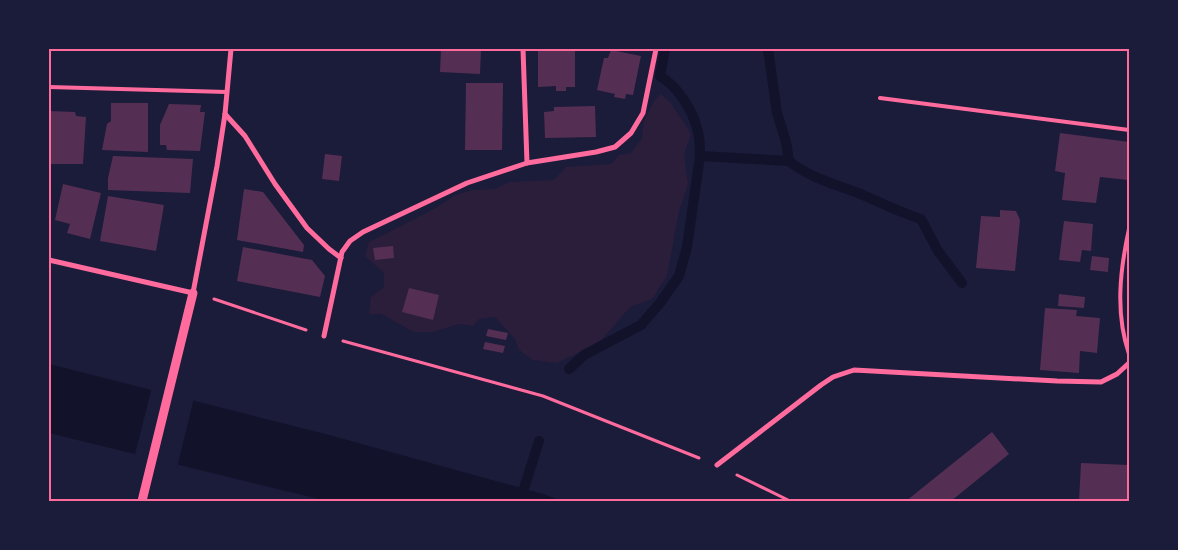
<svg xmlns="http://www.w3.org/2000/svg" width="1178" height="550" font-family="'Zilla Slab',serif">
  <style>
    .green { fill: #2a1e3b }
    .water { fill: #12122b }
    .pier { fill: #1b1b3a }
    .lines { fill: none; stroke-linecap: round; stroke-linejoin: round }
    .stream { stroke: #12122b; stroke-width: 10 }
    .building { fill: #542f53 }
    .path { stroke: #ff6b9d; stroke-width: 3 }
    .service { stroke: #ff6b9d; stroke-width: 4 }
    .minor { stroke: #ff6b9d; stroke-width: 5 }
    .tertiary { stroke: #ff6b9d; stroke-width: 9 }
    .neatline { fill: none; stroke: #ff6b9d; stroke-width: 2 }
  </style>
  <rect width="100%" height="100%" fill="#1b1b3a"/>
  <!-- green -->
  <polygon class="green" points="661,94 670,102 689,130 691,135 684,154 688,184 679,211 667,276 652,299 630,307 599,343 557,363 533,360 519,350 515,339 495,317 479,319 473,326 460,324 432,332 414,332 381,314 369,314 371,297 384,287 384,273 365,256 369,242 436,208 454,196 472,190 495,189 509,182 554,180 566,167 611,164 619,155 631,153 642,138 644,121 654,101"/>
  <!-- water -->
  <polygon class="water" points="49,364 329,435 543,494 562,501 327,501 49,433"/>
  <!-- pier -->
  <polygon class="pier" points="152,387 194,398 177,468 134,458"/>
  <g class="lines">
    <!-- stream -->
    <g class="stream">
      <path d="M665 49 660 76C677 86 692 109 697 128 700 137 700 147 700 156"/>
      <path d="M789 161C809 178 838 185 863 195 883 204 899 212 921 219L938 251 962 283"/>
      <polyline points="569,369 584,355 641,325 660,303 679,276 687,247 700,156 789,161 786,142 777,113 768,49"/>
      <polyline points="520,501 539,441"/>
    </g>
  </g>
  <!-- building -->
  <g class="building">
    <polygon points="441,49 481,49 480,74 440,72"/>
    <polygon points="538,49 575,49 575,87 566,87 566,91 556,91 556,86 538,87"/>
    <polygon points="611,50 641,56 633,95 626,94 625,99 614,97 615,94 597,90 604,58 608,58"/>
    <polygon points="466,83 503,83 502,150 465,150"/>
    <polygon points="111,103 148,103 148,152 102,150 107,124 111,121"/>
    <polygon points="169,104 201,105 200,112 205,112 200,151 167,150 166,145 160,145 160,125"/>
    <polygon points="595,106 596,137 545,138 544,112 554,111 554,107"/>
    <polygon points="49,111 75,112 76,116 86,117 83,164 49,164"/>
    <polygon points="1060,133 1129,142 1128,180 1100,177 1096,203 1062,200 1065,173 1055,171"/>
    <polygon points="325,154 342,156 339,181 322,179"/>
    <polygon points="113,156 193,159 190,193 108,190 108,178"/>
    <polygon points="63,184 101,193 90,239 67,233 70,224 55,220"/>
    <polygon points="244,189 263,192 304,245 303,252 237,240"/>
    <polygon points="108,196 164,205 156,251 100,241"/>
    <polygon points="1000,210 1016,211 1020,220 1015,271 976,268 981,216 1000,217"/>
    <polygon points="1064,221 1093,224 1091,251 1082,250 1080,262 1059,260"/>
    <polygon points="393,246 394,258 375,260 373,248"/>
    <polygon points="243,247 312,260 325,276 320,297 237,281"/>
    <polygon points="1092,256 1109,258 1108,272 1090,270"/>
    <polygon points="409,288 439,295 433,320 402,312"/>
    <polygon points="1059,294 1085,297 1084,308 1058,306"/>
    <polygon points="1045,308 1077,310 1076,316 1100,318 1097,353 1080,351 1079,373 1040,370"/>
    <polygon points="488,329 508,333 506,340 486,336"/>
    <polygon points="485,342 505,346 503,353 483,349"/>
    <polygon points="992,432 1009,454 951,501 906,501"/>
    <polygon points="1081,463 1129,465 1129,501 1079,501"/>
  </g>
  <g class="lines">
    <!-- path -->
    <g class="path">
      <polyline points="214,299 306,330"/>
      <polyline points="343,341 543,396 699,458"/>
      <polyline points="737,475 790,501"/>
    </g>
    <!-- service -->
    <g class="service">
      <polyline points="49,87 227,92"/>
      <polyline points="880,98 1129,130"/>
      <path d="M1129 229C1120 270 1115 313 1129 354"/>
    </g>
    <!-- minor -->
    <g class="minor">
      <polyline points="225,114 245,136 275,184 307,228 329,249 341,258"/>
      <polyline points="527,163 596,152 615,147 631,133 643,113 656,49"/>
      <polyline points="49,260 193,293 217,166 225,114 231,49"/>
      <polyline points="324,336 342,252 350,241 363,232 467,183 527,163 523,49"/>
      <polyline points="717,465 821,385 833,377 854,370 1057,381 1101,382 1117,374 1129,363"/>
    </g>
    <!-- tertiary -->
    <polyline class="tertiary" points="142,501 193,293"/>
  </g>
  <!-- border -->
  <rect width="1178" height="550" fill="none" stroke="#1b1b3a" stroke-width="100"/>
  <rect x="50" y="50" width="1078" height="450" class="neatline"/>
</svg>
